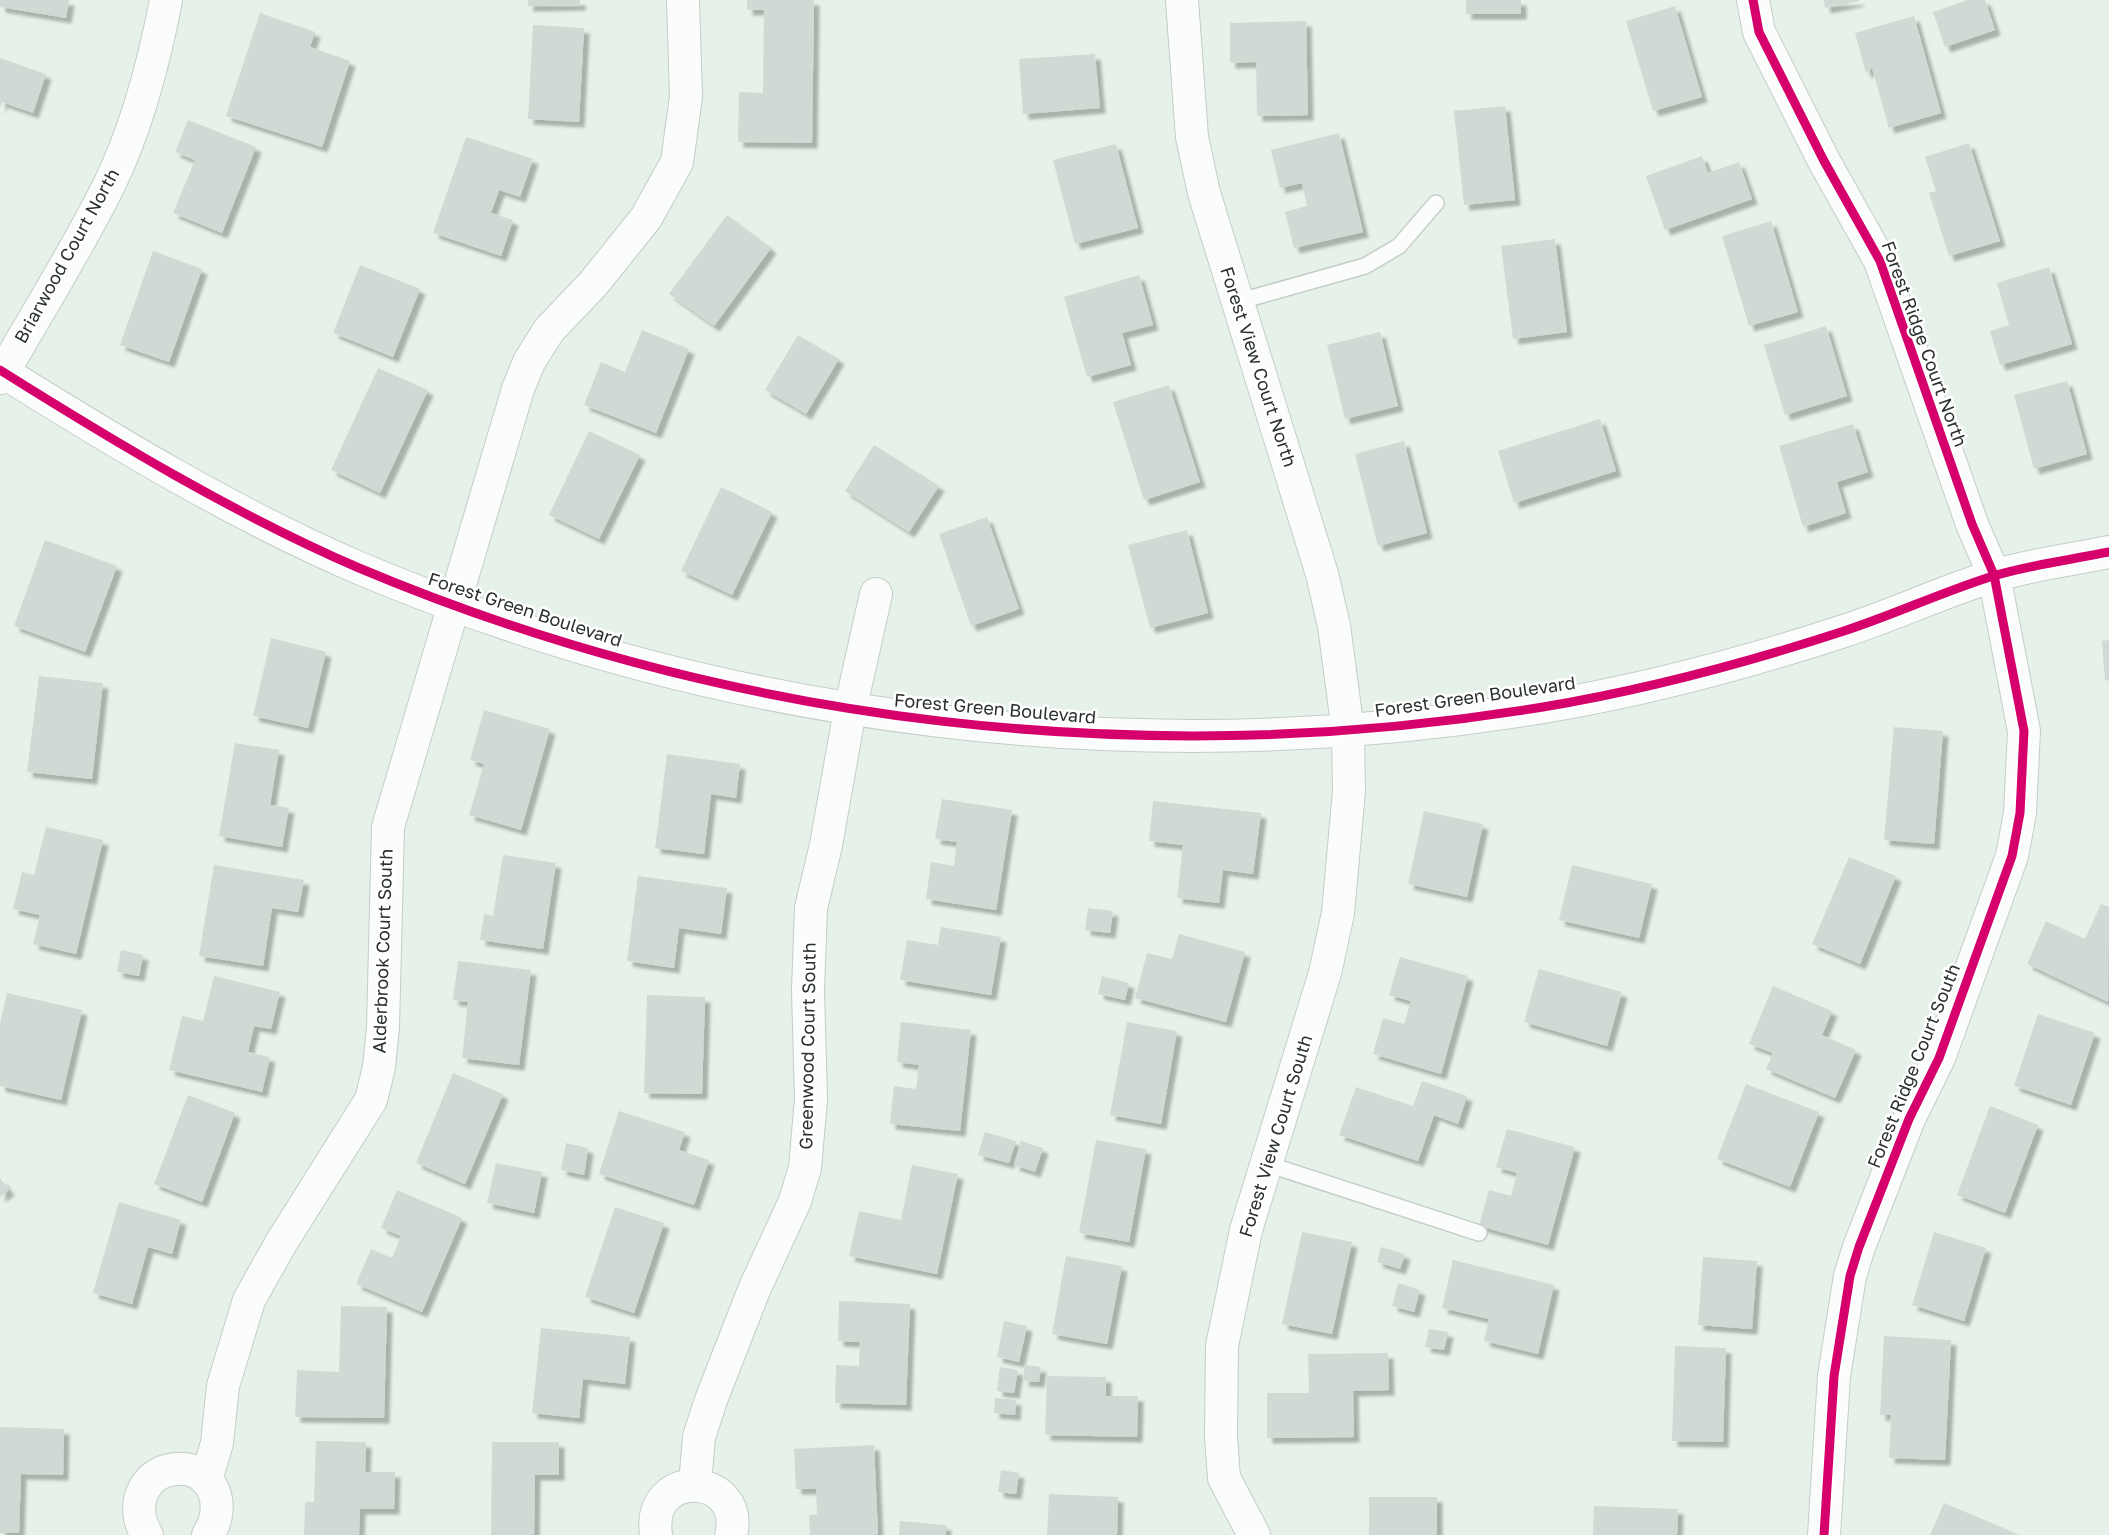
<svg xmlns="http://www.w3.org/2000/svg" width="2109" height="1535" font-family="'Golos Text',sans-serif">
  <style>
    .building { fill: #d0dad5; filter: url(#shadow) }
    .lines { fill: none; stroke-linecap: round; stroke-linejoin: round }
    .service-casing { stroke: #c4cdc6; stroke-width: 18 }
    .minor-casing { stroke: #c4cdc6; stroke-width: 34 }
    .service { stroke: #fbfdfc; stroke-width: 15 }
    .minor { stroke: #fbfdfc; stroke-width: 32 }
    .cycleway-casing { stroke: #fff; stroke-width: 13 }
    .cycleway { stroke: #d6006c; stroke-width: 9 }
    .labels { text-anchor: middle; stroke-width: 5; stroke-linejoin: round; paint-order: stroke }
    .street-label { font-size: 18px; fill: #2a312c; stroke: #fff }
  </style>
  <defs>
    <filter id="shadow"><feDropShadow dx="5.5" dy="5.5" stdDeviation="1.5" flood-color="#0004"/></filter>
  </defs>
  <rect width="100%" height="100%" fill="#e6f1e9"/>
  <!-- building -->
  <g class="building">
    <polygon points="0,0 69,0 66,18 0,7"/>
    <polygon points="528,0 580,0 580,5 528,6"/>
    <polygon points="747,0 814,0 812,143 738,142 739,92 763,93 764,10 747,10"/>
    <rect x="1466" y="0" width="55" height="14"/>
    <polygon points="1824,0 1859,0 1859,1 1825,8"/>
    <polygon points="1968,0 1985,0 1995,30 1945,47 1933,12"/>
    <polygon points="1675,6 1702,97 1653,111 1626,21"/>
    <polygon points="260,13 315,32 310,47 350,61 322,147 226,116"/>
    <polygon points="1914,16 1941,113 1889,128 1872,68 1866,73 1855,33"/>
    <polygon points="1306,21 1308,115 1257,116 1256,62 1230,63 1230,23"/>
    <polygon points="533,25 584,28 579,122 528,119"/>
    <polygon points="1095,54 1100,108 1023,114 1019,59"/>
    <polygon points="0,58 46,74 33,113 2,102 0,108"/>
    <polygon points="1505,106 1515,200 1464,205 1454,111"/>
    <polygon points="188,120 256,147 222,233 173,213 195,160 175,152"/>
    <polygon points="1339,133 1363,232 1294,248 1285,212 1307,206 1302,183 1280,188 1271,150"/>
    <polygon points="466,137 533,159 520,197 499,190 491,213 513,220 501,256 433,233"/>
    <polygon points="1969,143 2000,241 1949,256 1929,193 1936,191 1925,157"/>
    <polygon points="1116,144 1138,228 1075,244 1053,160"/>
    <polygon points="1702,156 1708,173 1739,162 1752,199 1665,230 1646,176"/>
    <polygon points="727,215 771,248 714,326 669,294"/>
    <polygon points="1771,221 1798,312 1749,326 1722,236"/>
    <polygon points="1555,239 1567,332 1513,339 1501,246"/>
    <polygon points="153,251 202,269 169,362 120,345"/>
    <polygon points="360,265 420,289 393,357 333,333"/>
    <polygon points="2049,267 2072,344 2000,365 1990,331 2009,325 1997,283"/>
    <polygon points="1139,275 1153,325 1122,333 1131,365 1087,377 1064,297"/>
    <polygon points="1826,326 1847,396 1785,415 1764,345"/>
    <polygon points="642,330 689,349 656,433 584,405 601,362 625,372"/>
    <polygon points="1380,332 1398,406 1345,419 1327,345"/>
    <polygon points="798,335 839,359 806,414 765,390"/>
    <polygon points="378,368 428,390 380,493 331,470"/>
    <polygon points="2067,381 2087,454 2034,469 2014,395"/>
    <polygon points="1169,385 1200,482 1144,500 1113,402"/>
    <polygon points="1600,419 1616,471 1514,503 1498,451"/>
    <polygon points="1853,424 1868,472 1837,482 1846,513 1803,527 1779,446"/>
    <polygon points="589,431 640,455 599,539 549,515"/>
    <polygon points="1404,441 1427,533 1378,546 1355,454"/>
    <polygon points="874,445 939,486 909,532 845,491"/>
    <polygon points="721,487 772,512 732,595 681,571"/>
    <polygon points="987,517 1019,609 971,626 939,534"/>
    <polygon points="1187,530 1208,613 1150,628 1128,545"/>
    <polygon points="45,540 117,566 85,652 14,626"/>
    <polygon points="271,638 326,652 308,728 253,716"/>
    <polygon points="2109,640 2109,680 2105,681 2102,641"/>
    <polygon points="39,676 103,683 92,779 27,772"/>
    <polygon points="484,710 550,729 521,830 469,815 484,764 470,760"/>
    <polygon points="1894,727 1943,731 1934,844 1884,840"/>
    <polygon points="235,743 279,750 270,805 289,808 282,847 219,836"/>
    <polygon points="667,754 740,764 736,798 711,794 704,854 655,848"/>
    <polygon points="942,799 1012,810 996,910 926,899 931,862 954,866 957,842 935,839"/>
    <polygon points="1153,801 1261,813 1253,874 1223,870 1219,903 1177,898 1183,845 1149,841"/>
    <polygon points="1424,811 1483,824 1467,897 1408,884"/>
    <polygon points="46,827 103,840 76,954 33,944 40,915 13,909 22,872 34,875"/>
    <polygon points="503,855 556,863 543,949 480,940 484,914 493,916"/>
    <polygon points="1849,857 1896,876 1860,964 1812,944"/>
    <polygon points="214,865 304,880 298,912 272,908 263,966 199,956"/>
    <polygon points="1572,865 1652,884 1639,938 1559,920"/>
    <polygon points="638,876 727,888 721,934 679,928 674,968 627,961"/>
    <polygon points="2101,904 2109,907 2108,1002 2027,964 2046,921 2085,939"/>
    <polygon points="1088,908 1113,911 1110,933 1085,930"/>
    <polygon points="941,927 1001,937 991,995 900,980 907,940 938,945"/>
    <polygon points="1179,934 1245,952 1226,1022 1135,998 1147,953 1172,959"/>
    <polygon points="121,950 143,955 139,976 117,972"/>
    <polygon points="1400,957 1468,976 1441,1074 1373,1054 1383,1018 1404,1024 1411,1001 1389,995"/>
    <polygon points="458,961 531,970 519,1065 462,1058 468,1002 453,1000"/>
    <polygon points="1539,969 1622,992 1607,1046 1524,1022"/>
    <polygon points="214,976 280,992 271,1029 254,1026 248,1052 270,1057 262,1092 169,1070 182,1016 203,1021"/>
    <polygon points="1102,976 1129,983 1125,1000 1098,994"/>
    <polygon points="1773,986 1832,1011 1822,1035 1856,1050 1835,1098 1766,1069 1773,1053 1749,1044"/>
    <polygon points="7,993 82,1010 61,1100 0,1086 0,1024"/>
    <polygon points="647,995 705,997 702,1094 644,1093"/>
    <polygon points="2038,1014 2095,1033 2071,1105 2014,1086"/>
    <polygon points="901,1022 971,1030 960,1131 890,1124 894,1086 916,1089 919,1065 897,1062"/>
    <polygon points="1127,1022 1177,1031 1161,1124 1110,1115"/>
    <polygon points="453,1073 503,1094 465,1184 416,1163"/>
    <polygon points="1422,1081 1467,1096 1458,1124 1434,1115 1418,1161 1339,1135 1356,1087 1413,1106"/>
    <polygon points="1746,1084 1819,1112 1790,1187 1717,1159"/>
    <polygon points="188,1095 235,1113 202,1202 154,1184"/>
    <polygon points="1990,1106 2038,1125 2005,1213 1957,1195"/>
    <polygon points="619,1111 685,1132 679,1150 709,1160 694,1205 599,1174"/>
    <polygon points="1507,1129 1575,1147 1548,1245 1479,1226 1489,1190 1511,1196 1517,1173 1496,1167"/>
    <polygon points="985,1132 1016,1141 1009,1163 978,1155"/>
    <polygon points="1096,1140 1146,1149 1129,1242 1079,1233"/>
    <polygon points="1021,1141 1043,1148 1035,1172 1014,1165"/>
    <polygon points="566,1143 588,1148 584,1175 561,1170"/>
    <polygon points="496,1163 542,1172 534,1213 487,1203"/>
    <polygon points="912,1165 958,1174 937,1274 849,1256 859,1211 901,1220"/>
    <polygon points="0,1178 9,1190 0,1197"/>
    <polygon points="397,1190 462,1218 422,1312 356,1284 371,1249 392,1258 401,1236 381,1228"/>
    <polygon points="119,1202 181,1220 172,1254 148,1247 132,1304 93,1293"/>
    <polygon points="615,1207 664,1223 634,1313 585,1297"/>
    <polygon points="1302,1232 1352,1242 1332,1334 1282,1324"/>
    <polygon points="1934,1232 1986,1248 1964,1321 1912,1305"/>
    <polygon points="1381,1247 1405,1254 1400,1269 1377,1262"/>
    <polygon points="1066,1256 1122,1266 1107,1344 1052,1334"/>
    <polygon points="1703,1257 1757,1261 1752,1329 1698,1325"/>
    <polygon points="1453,1260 1554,1285 1538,1354 1484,1341 1489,1319 1442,1308"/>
    <polygon points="1398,1283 1420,1290 1414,1312 1392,1306"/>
    <polygon points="839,1301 910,1304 906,1405 835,1403 836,1365 859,1366 860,1342 838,1341"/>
    <polygon points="341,1306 387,1307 384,1418 295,1417 297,1370 339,1372"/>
    <polygon points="1004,1321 1027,1326 1019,1362 997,1357"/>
    <polygon points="541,1328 630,1337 625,1384 583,1379 579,1418 532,1413"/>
    <polygon points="1429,1329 1448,1332 1444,1350 1425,1347"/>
    <polygon points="1884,1336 1951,1340 1945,1460 1889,1458 1891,1415 1880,1415"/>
    <polygon points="1675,1346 1726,1348 1723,1442 1672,1441"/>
    <polygon points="1388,1353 1389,1390 1353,1391 1354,1437 1267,1438 1267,1393 1309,1393 1308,1354"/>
    <polygon points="1025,1365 1041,1367 1039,1382 1023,1381"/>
    <polygon points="1000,1367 1018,1370 1014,1393 997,1391"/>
    <polygon points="1047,1376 1106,1377 1106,1396 1138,1396 1137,1437 1045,1435"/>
    <polygon points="995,1398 1016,1400 1015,1415 994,1413"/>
    <polygon points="0,1427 64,1429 63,1475 21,1474 19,1533 0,1533"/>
    <polygon points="316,1441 366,1442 365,1472 395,1472 394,1509 360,1509 359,1535 304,1535 305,1502 314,1502"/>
    <polygon points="492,1442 559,1442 559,1475 535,1475 534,1535 491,1535"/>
    <polygon points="874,1445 878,1535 810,1535 809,1515 817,1514 816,1489 796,1489 794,1449"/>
    <polygon points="1001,1470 1019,1473 1016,1494 998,1492"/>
    <polygon points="1049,1494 1118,1497 1117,1535 1047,1535"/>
    <rect x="1369" y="1497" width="68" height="38"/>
    <polygon points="1944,1503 2020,1535 1930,1535"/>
    <polygon points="1594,1506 1678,1509 1677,1535 1593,1535"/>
    <polygon points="900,1521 946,1525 946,1535 899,1535"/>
  </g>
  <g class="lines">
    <!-- service casing -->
    <g class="service-casing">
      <g id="service">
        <polyline points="1237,302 1365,266 1399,246 1436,203"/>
        <polyline points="1267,1164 1479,1233"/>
      </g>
    </g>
    <!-- minor casing -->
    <g class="minor-casing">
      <g id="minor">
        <polyline points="1182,0 1192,137 1204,193 1322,574 1334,626 1348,731 1349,791 1338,913 1325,973 1246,1230 1222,1346 1221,1436 1224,1478 1254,1535"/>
        <polyline points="1753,0 1759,32 1824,161 1880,261 1972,524 1994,575 2024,731 2020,813 2012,856 1939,1058 1909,1119 1859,1247 1850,1276 1834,1376 1824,1535"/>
        <path d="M0 370C113 441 236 515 359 568 732 725 1143 773 1543 707 1645 690 1746 663 1844 631 1893 615 1940 593 1990 577 2028 565 2070 560 2109 552"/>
        <path d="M0 378C37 313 77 250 110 183 138 125 154 63 166 0"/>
        <polyline points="206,1480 217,1443 223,1386 249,1300 281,1243 371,1100 379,1067 383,1027 388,827 518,389 529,362 549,330 593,284 646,218 677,162 686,97 683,0"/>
        <polyline points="695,1484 699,1437 711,1400 754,1290 795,1201 805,1168 811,1099 808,990 811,908 826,845 850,710 876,594"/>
        <path d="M147 1535C130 1509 141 1472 176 1469 214 1466 227 1507 208 1535"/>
        <path d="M656 1535C646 1466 746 1473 731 1535"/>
      </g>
    </g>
    <!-- service -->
    <use href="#service" class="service"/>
    <!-- minor -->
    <use href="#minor" class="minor"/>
    <!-- cycleway casing -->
    <g class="cycleway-casing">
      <g id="cycleway">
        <polyline points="1753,0 1759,32 1824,161 1880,261 1972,524 1994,575 2024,731 2020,813 2012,856 1939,1058 1909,1119 1859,1247 1850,1276 1834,1376 1824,1535"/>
        <path d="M0 370C113 441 236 515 359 568 732 725 1143 773 1543 707 1645 690 1746 663 1844 631 1893 615 1940 593 1990 577 2028 565 2070 560 2109 552"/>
      </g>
    </g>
    <!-- cycleway -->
    <use href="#cycleway" class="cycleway"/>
  </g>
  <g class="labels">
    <!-- street labels -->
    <g class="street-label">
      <text transform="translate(67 256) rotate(-61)" y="6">Briarwood Court North</text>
      <text transform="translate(1924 344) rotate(70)" y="6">Forest Ridge Court North</text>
      <text transform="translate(1258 367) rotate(72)" y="6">Forest View Court North</text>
      <text transform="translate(525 610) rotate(18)" y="6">Forest Green Boulevard</text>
      <text transform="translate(1475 697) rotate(-8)" y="6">Forest Green Boulevard</text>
      <text transform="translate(995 709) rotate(5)" y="6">Forest Green Boulevard</text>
      <text transform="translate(383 951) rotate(-88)" y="6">Alderbrook Court South</text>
      <text transform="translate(808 1046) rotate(-89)" y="6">Greenwood Court South</text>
      <text transform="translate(1914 1066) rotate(-68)" y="6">Forest Ridge Court South</text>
      <text transform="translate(1276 1136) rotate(-73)" y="6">Forest View Court South</text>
    </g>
  </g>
</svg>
